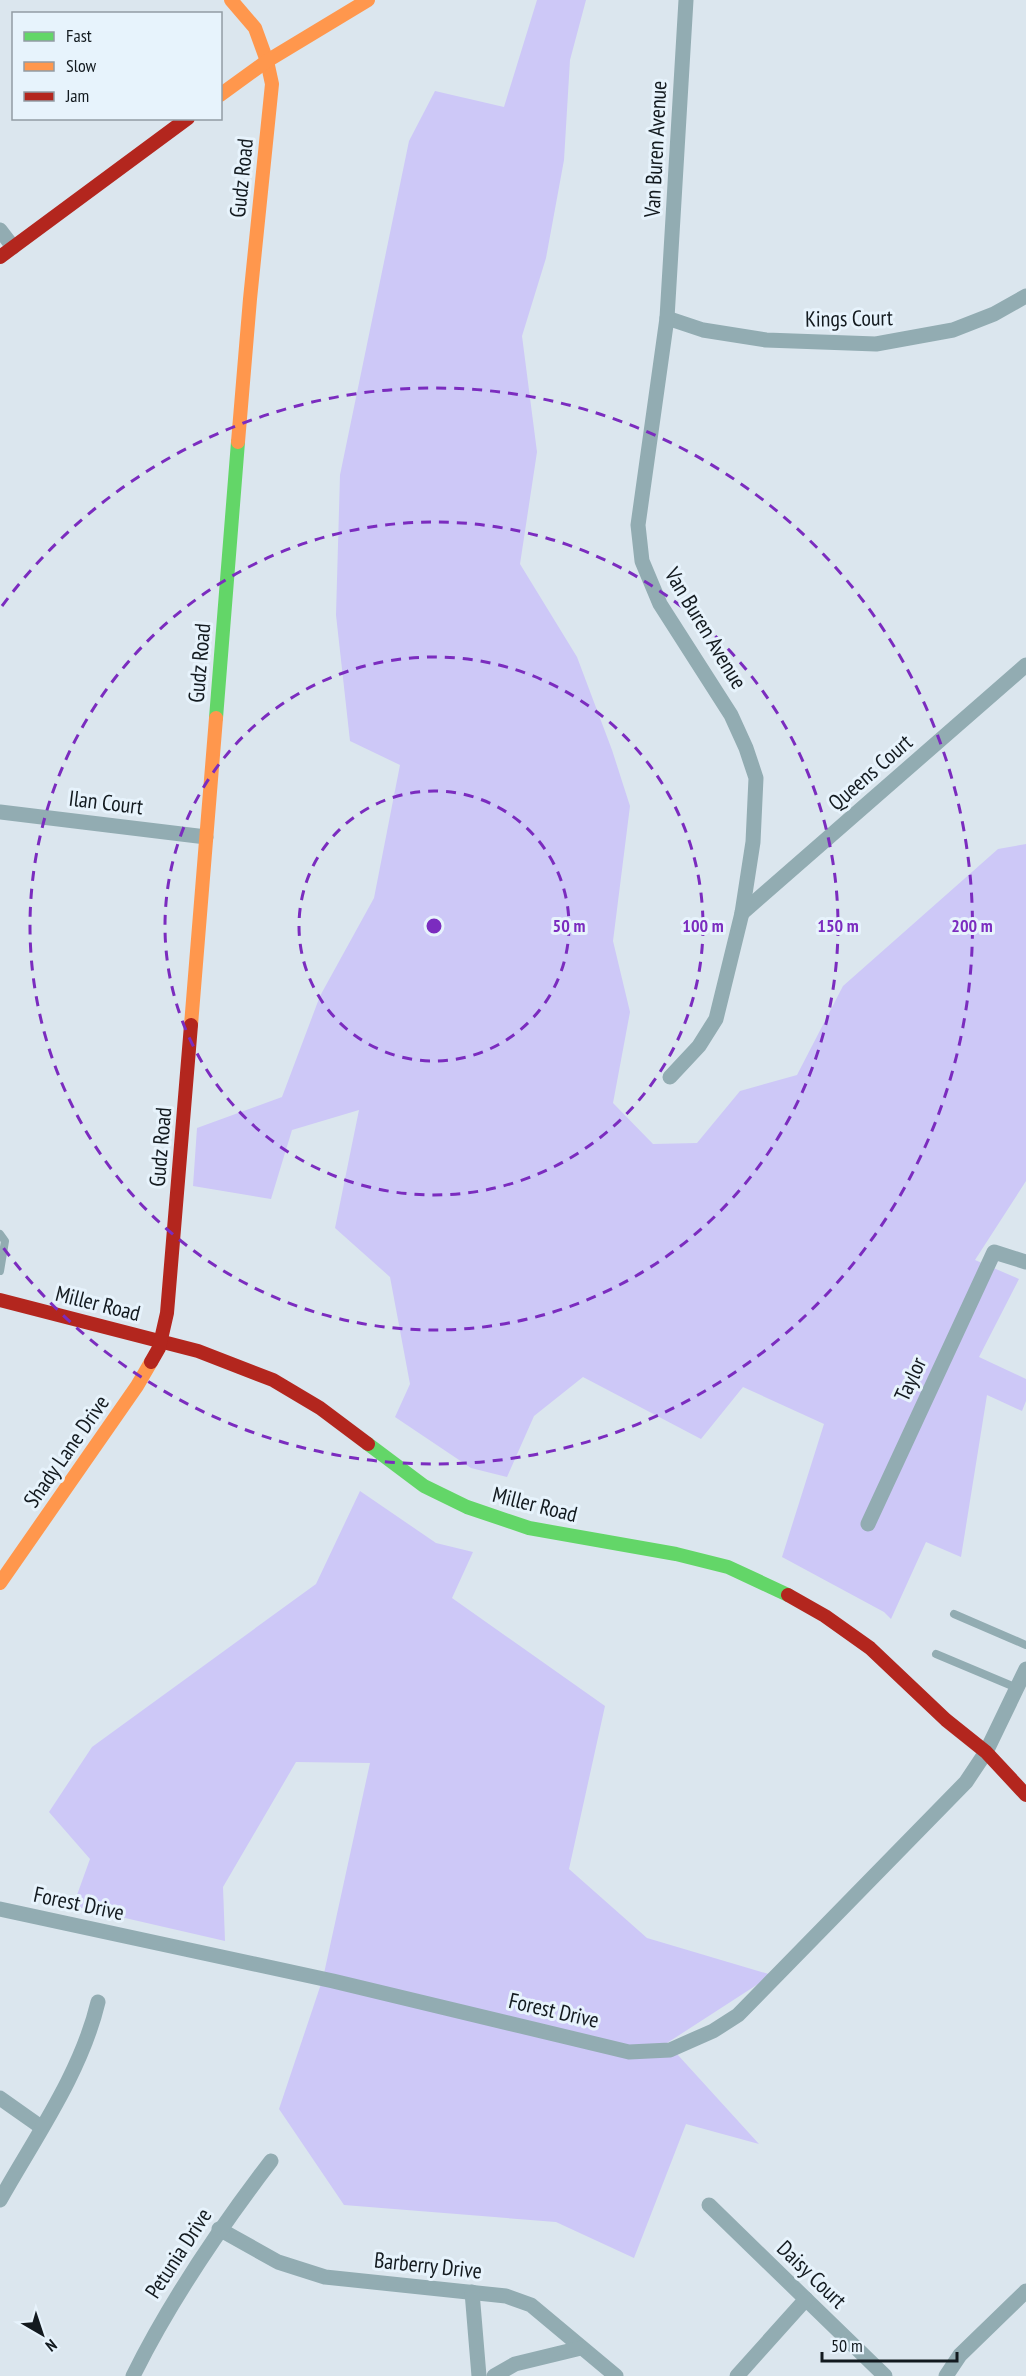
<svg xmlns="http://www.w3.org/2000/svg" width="1026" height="2376" font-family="'PT Sans Narrow',sans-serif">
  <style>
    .green { fill: #cdc8f7 }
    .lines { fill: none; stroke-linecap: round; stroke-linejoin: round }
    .lane { stroke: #92acb2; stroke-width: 8 }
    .street { stroke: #92acb2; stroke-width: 15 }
    .fast { stroke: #63d668; stroke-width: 14 }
    .slow { stroke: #ff974d; stroke-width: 14 }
    .jam { stroke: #b3261e; stroke-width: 14 }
    .ring { fill: none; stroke: #7b2cbf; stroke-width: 3; stroke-dasharray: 10 8 }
    .labels { text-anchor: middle; stroke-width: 6; stroke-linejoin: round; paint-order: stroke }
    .street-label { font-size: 22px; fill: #131a1f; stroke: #e7f3fc }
    .centre { fill: #7b2cbf; stroke: #e7f3fc; stroke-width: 3 }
    .ring-label { font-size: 18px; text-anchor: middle; font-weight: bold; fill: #7b2cbf; stroke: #e7f3fc; stroke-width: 6; stroke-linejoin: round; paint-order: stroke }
  </style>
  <rect width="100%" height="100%" fill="#dbe6ee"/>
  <!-- green -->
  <g class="green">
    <polygon points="537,0 586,0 570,60 564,160 546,258 522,336 537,452 520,564 577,657 612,750 630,806 613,941 630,1012 613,1103 653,1144 697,1143 740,1091 797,1075 843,986 998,849 1026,844 1026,1181 975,1260 1019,1279 979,1357 1026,1379 1026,1401 1022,1411 987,1395 961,1557 926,1542 891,1619 884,1612 782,1557 824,1424 743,1387 701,1439 583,1377 534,1416 507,1477 471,1468 395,1417 410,1384 390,1277 335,1228 359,1110 292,1130 271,1199 193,1186 197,1128 282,1097 320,996 374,898 400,765 350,741 336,615 340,475 409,141 435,91 504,107"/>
    <polygon points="360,1491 436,1543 473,1552 452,1598 605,1706 569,1869 647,1938 772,1975 667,2043 759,2144 686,2124 634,2258 556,2222 344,2205 279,2109 323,1978 370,1763 296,1762 223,1887 225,1941 73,1906 90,1859 49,1812 92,1747 316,1584"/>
  </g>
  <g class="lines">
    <!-- lane -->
    <g class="lane">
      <polyline points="0,1234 5,1241 0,1271"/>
      <polyline points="954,1614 1026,1645"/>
      <polyline points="936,1654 1017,1688"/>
    </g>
    <!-- street -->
    <g class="street">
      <polyline points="0,230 13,247"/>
      <polyline points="667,318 703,330 766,340 876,344 953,330 994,314 1026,296"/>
      <polyline points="0,812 206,837"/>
      <polyline points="742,913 1026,665"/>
      <polyline points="670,1077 699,1046 716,1019 742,913 753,842 756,778 746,748 731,715 660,604 642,561 638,525 667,318 686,0"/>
      <polyline points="868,1524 994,1252 1026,1262"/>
      <polyline points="0,1909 333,1981 629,2052 670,2050 713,2031 738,2015 966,1782 986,1752 1026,1669"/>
      <polyline points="0,2098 41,2127"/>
      <path d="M0 2200C36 2136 81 2073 98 2002"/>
      <polyline points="709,2205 885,2376"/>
      <polyline points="219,2229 278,2262 325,2277 506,2296 531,2305 616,2376"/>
      <polyline points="472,2292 479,2376"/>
      <path d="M133 2376C171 2299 219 2229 271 2161"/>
      <polyline points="494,2376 515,2364 581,2348"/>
      <polyline points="737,2376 806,2299"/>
      <polyline points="946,2376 960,2355 1026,2291"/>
    </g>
    <!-- fast -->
    <g class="fast">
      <polyline points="216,718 238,442"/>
      <polyline points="368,1444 424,1486 467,1507 529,1528 676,1554 728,1567 788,1595"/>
    </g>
    <!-- slow -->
    <g class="slow">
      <polyline points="231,0 255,28 267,61 272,84 250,299 238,442"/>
      <polyline points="220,95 267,61 368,0"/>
      <polyline points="191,1025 216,718"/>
      <polyline points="0,1583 137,1386 151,1362"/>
    </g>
    <!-- jam -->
    <g class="jam">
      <polyline points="0,257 188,118"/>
      <polyline points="0,1300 198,1351 273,1380 320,1408 368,1444"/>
      <polyline points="151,1362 159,1348 167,1313 191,1025"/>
      <polyline points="788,1595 825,1616 870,1648 946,1720 986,1752 1026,1795"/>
    </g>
  </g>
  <!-- distance rings -->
  <g class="ring">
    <circle cx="434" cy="926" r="135"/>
    <circle cx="434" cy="926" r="269"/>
    <circle cx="434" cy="926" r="404"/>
    <path d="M2 606A538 538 0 1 1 2 1246"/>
  </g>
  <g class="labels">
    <!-- street labels -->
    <g class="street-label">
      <text transform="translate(655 149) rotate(-87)" y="8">Van Buren Avenue</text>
      <text transform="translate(241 178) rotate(-84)" y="8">Gudz Road</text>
      <text transform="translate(849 318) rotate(-1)" y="8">Kings Court</text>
      <text transform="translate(706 628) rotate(59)" y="8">Van Buren Avenue</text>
      <text transform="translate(199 663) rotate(-85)" y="8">Gudz Road</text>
      <text transform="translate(870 772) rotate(-41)" y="8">Queens Court</text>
      <text transform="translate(106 802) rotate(7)" y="8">Ilan Court</text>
      <text transform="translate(160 1147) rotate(-85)" y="8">Gudz Road</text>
      <text transform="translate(98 1303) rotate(14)" y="8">Miller Road</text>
      <text transform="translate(910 1379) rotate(-65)" y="8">Taylor</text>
      <text transform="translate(66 1451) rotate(-55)" y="8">Shady Lane Drive</text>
      <text transform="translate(535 1504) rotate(14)" y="8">Miller Road</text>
      <text transform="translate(79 1903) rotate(12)" y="8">Forest Drive</text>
      <text transform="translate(554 2010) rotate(13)" y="8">Forest Drive</text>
      <text transform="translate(178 2253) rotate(-57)" y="8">Petunia Drive</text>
      <text transform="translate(428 2265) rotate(6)" y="8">Barberry Drive</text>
      <text transform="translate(812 2274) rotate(44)" y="8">Daisy Court</text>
    </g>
  </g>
  <circle cx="434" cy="926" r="9" class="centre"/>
  <g class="ring-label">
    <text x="569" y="932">50 m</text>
    <text x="703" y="932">100 m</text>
    <text x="838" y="932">150 m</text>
    <text x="972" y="932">200 m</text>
  </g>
  <!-- legend -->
  <rect x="12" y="12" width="210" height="108" fill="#e7f3fc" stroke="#929ca4" stroke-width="1.5"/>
  <rect x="24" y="32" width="30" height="9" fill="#63d668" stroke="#929ca4" stroke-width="1.5"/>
  <text x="66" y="42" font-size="18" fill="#131a1f">Fast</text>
  <rect x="24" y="62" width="30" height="9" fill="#ff974d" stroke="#929ca4" stroke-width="1.5"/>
  <text x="66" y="72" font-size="18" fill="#131a1f">Slow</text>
  <rect x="24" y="92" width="30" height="9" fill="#b3261e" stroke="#929ca4" stroke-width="1.5"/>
  <text x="66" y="102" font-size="18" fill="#131a1f">Jam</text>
  <!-- north arrow -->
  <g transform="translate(42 2334) rotate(141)" stroke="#e7f3fc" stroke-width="4.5" paint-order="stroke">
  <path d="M0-4.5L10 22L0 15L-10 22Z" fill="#131a1f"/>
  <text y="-9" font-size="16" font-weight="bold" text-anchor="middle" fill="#131a1f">N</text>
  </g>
  <!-- scale -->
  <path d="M822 2352v9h135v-9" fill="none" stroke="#131a1f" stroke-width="3"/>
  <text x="831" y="2352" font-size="18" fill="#131a1f" stroke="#e7f3fc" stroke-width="4.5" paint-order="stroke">50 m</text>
</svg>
